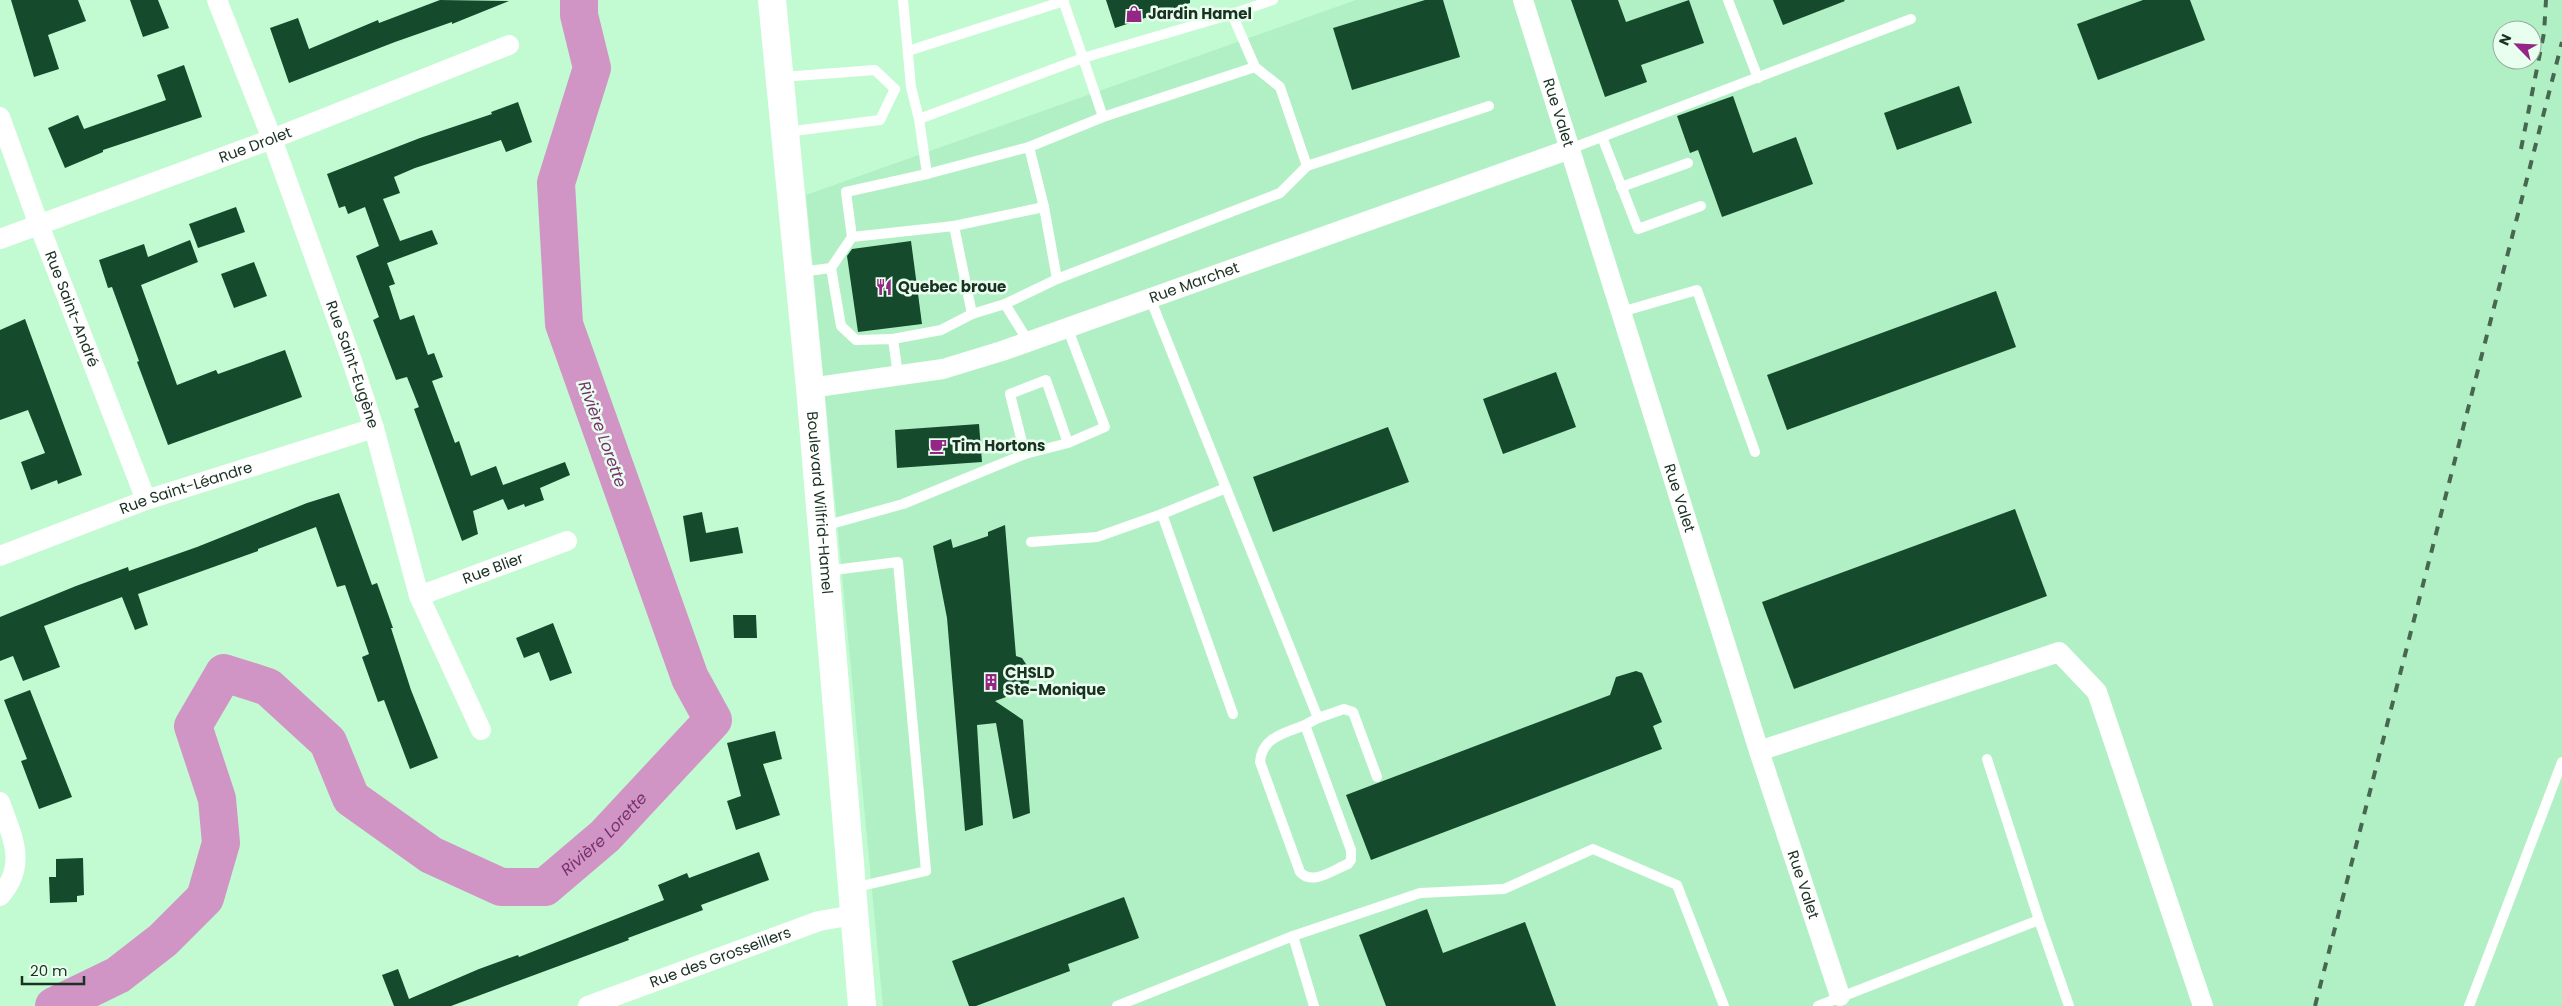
<svg xmlns="http://www.w3.org/2000/svg" width="2562" height="1006" font-family="Poppins,sans-serif">
  <style>
    .built { fill: #b1f0c4; fill-rule: evenodd }
    .lines { fill: none; stroke-linecap: round; stroke-linejoin: round }
    .river { stroke: #d095c4; stroke-width: 38 }
    .building { fill: #154b2c }
    .service { stroke: #fff; stroke-width: 10 }
    .minor { stroke: #fff; stroke-width: 20 }
    .primary { stroke: #fff; stroke-width: 28 }
    .rail { stroke: #486751; stroke-width: 4; stroke-dasharray: 9 9; stroke-linecap: butt }
    .labels { text-anchor: middle; stroke-width: 5; stroke-linejoin: round; paint-order: stroke }
    .poi-label { font-size: 15px; font-weight: bold; fill: #1b3122; stroke: #e8feee; text-anchor: start }
    .street-label { font-size: 15px; fill: #1b3122; stroke: #e8feee }
    .water-label { font-size: 16px; font-style: italic; fill: #78316d; stroke: #e8feee }
  </style>
  <rect width="100%" height="100%" fill="#c2fad2"/>
  <!-- built -->
  <path class="built" d="M1356 0H2562V1006H883L806 195ZM2502 30H2532V60H2502Z"/>
  <g class="lines">
    <!-- river -->
    <path class="river" id="s1" d="M54 1006 118 975 163 940 205 898 221 843 217 799 193 726 224 673 268 687 328 742 351 798 431 855 501 887H545L605 836 713 720 690 678 564 324 556 183 592 68 579 15V0"/>
  </g>
  <!-- building -->
  <g class="building">
    <polygon points="11,0 78,0 86,21 48,35 59,69 34,77"/>
    <polygon points="130,0 158,0 169,28 143,37"/>
    <polygon points="440,0 509,1 452,24 452,22 395,42 289,83 270,28 298,18 309,49 378,20 379,23"/>
    <polygon points="1106,0 1190,0 1190,3 1115,28"/>
    <polygon points="1425,0 1443,0 1460,57 1352,90 1333,28"/>
    <polygon points="1571,0 1618,0 1626,22 1689,0 1704,43 1641,65 1647,82 1605,97"/>
    <polygon points="1773,0 1844,0 1845,1 1783,25"/>
    <polygon points="2143,0 2190,0 2205,40 2098,80 2077,24"/>
    <polygon points="184,65 202,117 103,150 103,152 65,168 48,128 78,115 84,129 166,100 157,75"/>
    <polygon points="1959,86 1972,123 1897,150 1884,113"/>
    <polygon points="1733,96 1753,153 1796,137 1813,184 1722,217 1698,150 1690,153 1677,116"/>
    <polygon points="518,102 532,142 506,152 501,140 415,168 394,177 400,193 383,199 400,241 432,230 438,244 387,263 395,284 389,286 400,320 414,315 428,355 434,353 443,377 432,381 455,443 459,441 471,476 496,466 503,485 565,462 570,475 540,488 544,500 525,507 524,504 508,510 503,499 473,511 478,534 462,541 414,409 419,407 407,377 396,380 373,320 379,317 356,256 379,246 365,207 348,214 345,206 339,208 327,174 420,138 492,114 491,112"/>
    <polygon points="236,207 245,232 198,248 189,224"/>
    <polygon points="190,240 198,262 141,285 177,385 216,370 218,374 285,350 302,397 168,445 137,362 139,361 112,287 108,288 99,260 144,244 148,257"/>
    <polygon points="911,241 922,324 858,332 847,256 852,249"/>
    <polygon points="254,262 267,296 234,308 221,274"/>
    <polygon points="1996,291 2016,347 1787,430 1767,375"/>
    <polygon points="25,319 82,475 58,484 57,480 31,490 21,462 45,453 28,410 0,420 0,330"/>
    <polygon points="1556,372 1576,427 1503,454 1483,399"/>
    <polygon points="979,424 982,462 897,468 895,430"/>
    <polygon points="1388,427 1409,482 1273,532 1253,477"/>
    <polygon points="339,493 372,585 377,583 393,628 391,628 411,690 438,758 410,769 384,700 378,702 362,657 369,654 345,585 337,587 316,527 258,549 258,551 138,594 148,625 135,630 122,597 44,626 60,667 23,681 13,656 0,661 0,617 76,586 128,567 129,571 197,547 307,503"/>
    <polygon points="2015,509 2047,596 1794,689 1762,602"/>
    <polygon points="702,512 706,533 738,527 743,553 690,562 683,516"/>
    <polygon points="1005,525 1016,656 1022,658 1028,667 1030,677 1028,686 1023,691 995,701 1023,720 1030,813 1013,819 996,723 977,725 983,825 965,831 947,618 933,546 951,539 953,548 988,536 988,532"/>
    <polygon points="733,615 756,615 757,638 734,638"/>
    <polygon points="553,623 572,673 550,681 539,652 524,658 516,638"/>
    <polygon points="1636,671 1642,673 1662,722 1653,726 1662,749 1371,860 1346,795 1610,695 1616,677"/>
    <polygon points="30,690 72,797 39,809 21,761 27,759 4,700"/>
    <polygon points="775,731 782,759 763,764 780,815 736,830 727,801 741,796 727,743"/>
    <polygon points="759,852 769,880 701,905 703,910 628,938 629,940 451,1006 394,1006 382,975 398,969 409,999 479,969 518,955 519,957 664,900 658,885 687,873 689,878"/>
    <polygon points="83,858 84,895 77,896 77,902 50,903 49,877 56,877 56,859"/>
    <polygon points="1124,897 1139,938 1068,964 1070,971 976,1006 969,1006 952,961"/>
    <polygon points="1427,909 1443,953 1525,922 1556,1006 1386,1006 1359,935"/>
  </g>
  <g class="lines">
    <!-- service -->
    <g class="service">
      <polyline points="903,0 911,87 919,119 1083,58 1063,0"/>
      <polyline points="1728,0 1758,78"/>
      <polyline points="1232,14 1273,0"/>
      <polyline points="908,51 1064,1"/>
      <polyline points="1255,67 1280,87 1307,166 1489,106"/>
      <polyline points="782,77 875,70 895,89"/>
      <polyline points="786,132 880,120 895,89"/>
      <polyline points="1602,137 1638,229 1701,206"/>
      <polyline points="1029,147 1103,117 1083,58 1232,14 1255,67 1103,117"/>
      <polyline points="1570,149 1911,19"/>
      <polyline points="927,174 1029,147 1044,207 1057,279 1005,304"/>
      <polyline points="1621,187 1688,163"/>
      <polyline points="954,226 1044,207"/>
      <polyline points="852,237 954,226 972,314 941,330 893,339"/>
      <polyline points="831,268 841,326 856,340 893,339 898,375"/>
      <polyline points="800,272 831,268 852,237 846,192 927,174 919,119"/>
      <polyline points="1057,279 1280,193 1307,166"/>
      <polyline points="1150,298 1318,718 1344,709 1353,712 1377,777"/>
      <polyline points="1621,312 1697,290 1755,452"/>
      <polyline points="972,314 1005,304 1028,341"/>
      <polyline points="1067,327 1105,427 1068,443 1046,380 1010,394 1025,454 1068,443"/>
      <polyline points="1226,488 1162,514 1233,714"/>
      <polyline points="824,526 903,504 1025,454"/>
      <polyline points="1031,542 1097,537 1162,514"/>
      <polyline points="826,571 898,562 926,871 853,888"/>
      <path d="M1305 725C1285 733 1262 737 1260 762L1300 872C1312 886 1333 870 1348 864L1351 860V850L1305 725 1318 718"/>
      <polyline points="1987,759 2039,920"/>
      <polyline points="1293,936 1420,893 1504,889 1593,849 1677,885 1724,1006"/>
      <polyline points="1117,1006 1293,936 1314,1006"/>
      <polyline points="1818,1006 2039,920 2069,1006"/>
      <polyline points="2469,1006 2562,762"/>
    </g>
    <!-- minor -->
    <g class="minor">
      <path id="s2" d="M217 0 272 139 352 361 374 428 419 596 481 730"/>
      <path id="s3" d="M1523 0 1759 751 1840 996"/>
      <path id="s4" d="M0 117 39 225 146 500"/>
      <path id="s5" d="M0 239 272 139 509 45"/>
      <path id="s6" d="M810 388 943 369 1002 351 1570 149"/>
      <path id="s7" d="M0 556 146 500 374 428"/>
      <path id="s8" d="M419 596 567 541"/>
      <polyline points="1759,751 2059,652 2097,692 2203,1006"/>
      <path d="M0 802C12 836 28 865 0 896"/>
      <path id="s9" d="M588 1006 819 921 854 915"/>
    </g>
    <!-- primary -->
    <path class="primary" id="s10" d="M772 0 810 388 862 1006"/>
    <!-- rail -->
    <g class="rail">
      <polyline points="2521,149 2544,33 2546,0"/>
      <polyline points="2315,1006 2562,42"/>
    </g>
  </g>
  <!-- icons -->
  <defs>
    <g id="shop-bare" transform="scale(1.35)"><path d="M-5-2.5h2.3a2.7 3.5 0 0 1 5.4 0H5L5.5 6h-11ZM-1.5-2.5h3a1.5 2.3 0 0 0-3 0Z" fill="#942686" stroke="#e8feee" stroke-width="2.5" paint-order="stroke"/></g>
    <g id="restaurant-bare" transform="scale(1.35)"><path d="M-5-6h1v4h1v-4h1v4h1v-4h1v5L-1.5 .5V6h-2V.5L-5-1ZM5-6V6H3V1.5H1.5Q1.5-4 5-6Z" fill="#942686" stroke="#e8feee" stroke-width="2.5" paint-order="stroke"/></g>
    <g id="cafe-bare" transform="scale(1.35)"><path d="M-5.5-4.5H6V0H3Q3 3.5 0 3.5H-2.5Q-5.5 3.5-5.5 0ZM3-3.2v2h1.7v-2ZM-6 4.5H4V6H-6Z" fill="#942686" stroke="#e8feee" stroke-width="2.5" paint-order="stroke"/></g>
    <g id="building-bare" transform="scale(1.35)"><path d="M-4-6H4V6H1V3H-1V6H-4ZM-2.5-4.3h1.7v1.8h-1.7ZM.8-4.3h1.7v1.8H.8ZM-2.5-1h1.7V.8h-1.7ZM.8-1h1.7V.8H.8Z" fill="#942686" stroke="#e8feee" stroke-width="2.5" paint-order="stroke"/></g>
  </defs>
  <g fill-rule="evenodd">
    <use href="#shop-bare" x="1134" y="14"/>
    <use href="#restaurant-bare" x="884" y="287"/>
    <use href="#cafe-bare" x="938" y="446"/>
    <use href="#building-bare" x="991" y="682"/>
  </g>
  <g class="labels">
    <!-- poi labels -->
    <g class="poi-label">
      <text x="1148" y="19">Jardin Hamel</text>
      <text x="898" y="292">Quebec broue</text>
      <text x="952" y="451">Tim Hortons</text>
      <text x="1005" y="678">CHSLD<tspan x="1005" dy="17">Ste-Monique</tspan></text>
    </g>
    <!-- street labels -->
    <g class="street-label">
      <text dy="5" stroke="none"><textPath href="#s3" startOffset="118">Rue Valet</textPath></text>
      <text dy="5" stroke="none"><textPath href="#s5" startOffset="272">Rue Drolet</textPath></text>
      <text dy="5" stroke="none"><textPath href="#s6" startOffset="400">Rue Marchet</textPath></text>
      <text dy="5" stroke="none"><textPath href="#s4" startOffset="205">Rue Saint-André</textPath></text>
      <text dy="5" stroke="none"><textPath href="#s2" startOffset="389">Rue Saint-Eugène</textPath></text>
      <text dy="5" stroke="none"><textPath href="#s7" startOffset="198">Rue Saint-Léandre</textPath></text>
      <text dy="5" stroke="none"><textPath href="#s3" startOffset="522">Rue Valet</textPath></text>
      <text dy="5" stroke="none"><textPath href="#s10" startOffset="505">Boulevard Wilfrid-Hamel</textPath></text>
      <text dy="5" stroke="none"><textPath href="#s8" startOffset="79">Rue Blier</textPath></text>
      <text dy="5" stroke="none"><textPath href="#s3" startOffset="928">Rue Valet</textPath></text>
      <text dy="5" stroke="none"><textPath href="#s9" startOffset="141">Rue des Grosseillers</textPath></text>
    </g>
    <!-- water labels -->
    <g class="water-label">
      <text transform="translate(603 434) rotate(70)" y="6">Rivière Lorette</text>
      <text dy="6" stroke="none"><textPath href="#s1" startOffset="914">Rivière Lorette</textPath></text>
    </g>
  </g>
  <!-- north arrow -->
  <g transform="translate(2517 45) rotate(294)"><circle r="24" fill="#e8feee" stroke="#96ac9c"/>
  <path d="M0-4L9 19L0 12L-9 19Z" fill="#942686"/>
  <text y="-8" font-size="14" font-weight="bold" text-anchor="middle" fill="#1b3122">N</text>
  </g>
  <!-- scale -->
  <path d="M22 976v8h62v-8" fill="none" stroke="#1b3122" stroke-width="2.5"/>
  <text x="30" y="976" font-size="15" fill="#1b3122" stroke="#e8feee" stroke-width="4" paint-order="stroke">20 m</text>
</svg>
